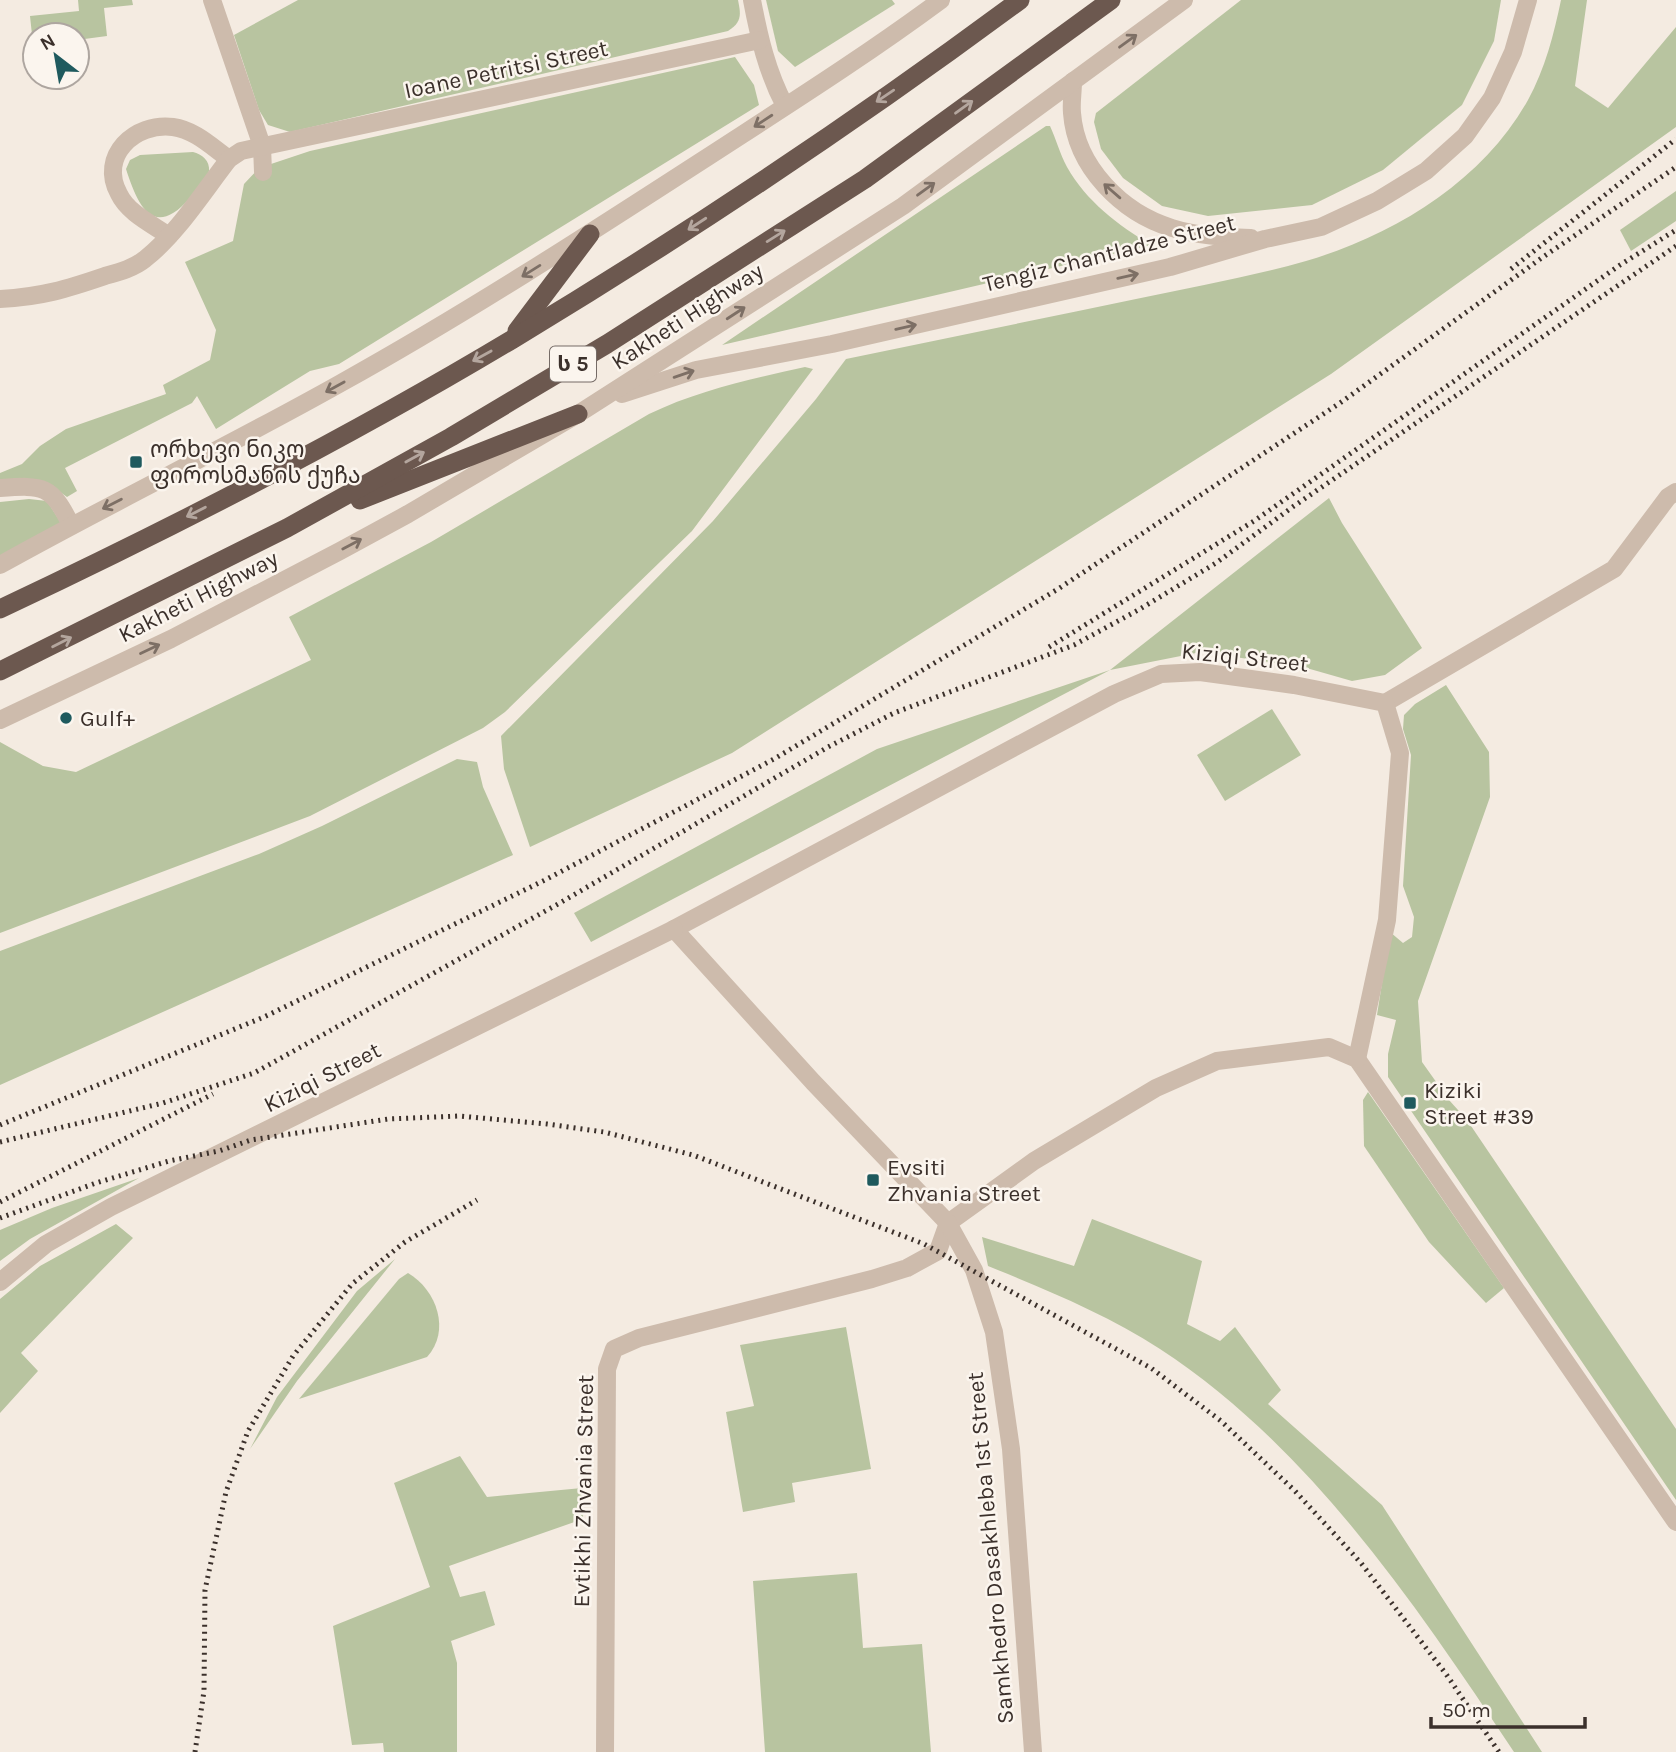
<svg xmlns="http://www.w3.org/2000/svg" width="1676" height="1752" font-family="Karla,'Noto Sans Georgian',sans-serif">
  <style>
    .green { fill: #b8c4a0 }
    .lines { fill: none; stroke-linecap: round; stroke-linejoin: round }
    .minor { stroke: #cdbbac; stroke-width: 18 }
    .tertiary { stroke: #cdbbac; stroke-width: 18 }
    .trunk { stroke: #6c584f; stroke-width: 19 }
    .rail { stroke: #3b302b; stroke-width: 5; stroke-dasharray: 2 5; stroke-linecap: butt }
    .oneway { stroke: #7d6f65 }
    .oneway2 { stroke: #b4a69e }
    .poi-dot { fill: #1f5a5e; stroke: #fbf5ee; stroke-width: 2.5 }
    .labels { text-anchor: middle; stroke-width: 5; stroke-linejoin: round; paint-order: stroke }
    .shield { fill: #fbf5ee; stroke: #756b66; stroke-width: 2 }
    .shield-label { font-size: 21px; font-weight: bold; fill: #3b302b }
    .street-label { font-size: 23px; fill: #3b302b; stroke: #fbf5ee }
    .poi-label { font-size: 23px; fill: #3b302b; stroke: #fbf5ee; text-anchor: start }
  </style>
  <rect width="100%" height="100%" fill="#f4ebe1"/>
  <!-- green -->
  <g class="green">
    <polygon points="78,0 132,0 133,5 104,8 107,36 77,40 77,35 35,35 35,44 33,44 30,16 79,11"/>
    <path d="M298 0H738C741 15 742 22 728 31L290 132 268 125 259 110 234 35Z"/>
    <polygon points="766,0 892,0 895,4 795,67 778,51"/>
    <polygon points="1241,0 1501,0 1494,41 1462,105 1383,170 1312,205 1208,216 1162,206 1123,178 1101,149 1094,122 1096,113"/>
    <path d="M1561 0H1587L1575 86 1608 108 1676 27V127L1331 374 732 753 530 847 504 769 501 736 713 521 816 399 846 359C943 339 1039 319 1136 299 1193 287 1250 277 1306 261 1394 235 1482 182 1528 100 1545 69 1554 34 1561 0Z"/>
    <polygon points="735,57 754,85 759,105 339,364 310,371 216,429 197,396 192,403 65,468 77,491 67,497 53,487 0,485 0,473 22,464 40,446 66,429 166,394 163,385 210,360 216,330 185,262 233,241 244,184 259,168 310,151"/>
    <path d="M1046 126H1050C1056 139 1060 154 1067 167 1086 201 1118 225 1151 245L722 345Z"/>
    <path d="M193 152C202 154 210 161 209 171 207 182 196 191 190 198 153 240 138 206 126 169L130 160 140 155Z"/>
    <polygon points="1676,191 1676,221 1631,251 1620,230"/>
    <path d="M805 367 813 369 692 531 505 712 483 728 310 816 0 933V742L43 766 76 772 311 660 289 617 431 542 649 414C699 390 751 379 805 367Z"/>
    <polygon points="1329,498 1342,523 1422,648 1385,675 1352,681 1303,667 1201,652 1110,670 591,942 574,913 877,749 1110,670"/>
    <polygon points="29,499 47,501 63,526 0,557 0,502"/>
    <polygon points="1446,685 1489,752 1490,797 1418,1001 1422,1062 1449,1100 1467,1120 1676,1429 1676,1500 1388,1077 1388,1054 1396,1020 1377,1015 1390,932 1403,943 1412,937 1414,917 1403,886 1411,755 1403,729 1404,715 1415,704"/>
    <polygon points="1272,709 1301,755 1225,801 1197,755"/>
    <polygon points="457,759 477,762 483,787 513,855 0,1085 0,951 259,854 322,826"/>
    <polygon points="1368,1092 1504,1288 1486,1303 1429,1242 1364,1146 1363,1100"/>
    <polygon points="139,1178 30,1239 0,1261 0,1230 52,1208"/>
    <path d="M1092 1219 1202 1261 1187 1324 1220 1341 1235 1327 1281 1390 1268 1404 1382 1505 1542 1752H1514C1416 1605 1310 1447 1160 1349 1106 1314 1047 1290 988 1266L982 1237 1074 1266Z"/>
    <polygon points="116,1224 133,1238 21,1353 38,1371 0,1413 0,1299 40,1266"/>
    <polygon points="395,1259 297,1381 250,1449 277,1397 357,1291"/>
    <path d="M408 1273C437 1290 451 1331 427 1357L299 1399 399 1279Z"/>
    <polygon points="846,1327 871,1469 792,1483 795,1502 743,1512 726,1412 754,1406 740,1345"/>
    <polygon points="460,1456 487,1497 582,1488 583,1519 449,1566 460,1597 485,1591 495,1625 451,1641 457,1663 457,1752 384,1752 383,1743 352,1745 333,1626 430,1587 394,1483"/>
    <polygon points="857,1573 863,1648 922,1644 931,1752 765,1752 753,1581"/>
  </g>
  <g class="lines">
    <!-- minor -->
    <g class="minor">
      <polyline points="212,0 262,146 263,172"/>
      <path d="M752 0C759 37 767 72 785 106"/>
      <path d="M169 236C152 224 128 213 119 194 98 156 135 122 173 127 195 130 212 147 229 159"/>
      <path d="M0 299C41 297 67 289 105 276 119 272 134 268 145 259 177 234 204 191 229 159L241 151 760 40"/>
      <path d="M0 488C44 485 51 485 71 525"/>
      <polyline points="1385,703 1614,569 1668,497 1676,492"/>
      <polyline points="948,1223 1034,1161 1156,1088 1217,1061 1329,1047 1357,1059 1676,1522"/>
      <polyline points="605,1752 607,1369 614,1349 639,1338 872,1279 907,1268 938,1251 948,1223"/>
      <polyline points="1033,1752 1011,1449 994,1332 974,1270 948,1223 813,1082 674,929 1114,694 1161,674 1200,672 1294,685 1385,703 1400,753 1387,920 1357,1059"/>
    </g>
    <!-- tertiary -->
    <g class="tertiary">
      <path d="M1073 81C1073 92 1071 103 1072 113 1076 167 1122 213 1172 228 1197 236 1225 237 1251 238"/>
      <polyline points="622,394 696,370 832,344 1170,267 1265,239 1321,227 1377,201 1426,171 1465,136 1492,98 1513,52 1528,0"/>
      <path d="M0 565C113 502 229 446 341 383 465 314 584 237 703 160 783 108 864 57 941 0"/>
      <polyline points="0,720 171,639 340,551 408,514 578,414 903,206 1184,0"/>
      <polyline points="0,1282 46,1244 111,1207 674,929"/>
    </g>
    <!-- trunk -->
    <g class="trunk">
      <polyline points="517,331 590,234"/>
      <polyline points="360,500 578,414"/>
      <path d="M0 609C174 527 348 438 513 339 687 234 857 121 1020 0"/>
      <polyline points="0,671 287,528 451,437 607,344 865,179 1111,0"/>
    </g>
    <!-- rail -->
    <g class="rail">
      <polyline points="1511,269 1676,139"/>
      <polyline points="1049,647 1254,521 1620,265 1676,230"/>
      <polyline points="0,1125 264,1017 545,880 774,759 1058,589 1340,403 1543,257 1676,167"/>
      <polyline points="0,1142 163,1103 254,1073 558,904 828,747 894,713 1074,645 1140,609 1216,563 1294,506 1676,246"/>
      <polyline points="0,1202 213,1094"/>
      <polyline points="0,1218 96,1183 169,1161 219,1151 251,1140 388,1119 459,1116 547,1124 604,1132 693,1155 924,1244 1151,1368 1221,1421 1295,1491 1361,1563 1446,1674 1499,1752"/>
      <polyline points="195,1752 204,1691 205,1590 226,1492 248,1431 293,1356 352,1284 405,1242 477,1200"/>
    </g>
  </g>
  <!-- one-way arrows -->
  <defs><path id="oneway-shaft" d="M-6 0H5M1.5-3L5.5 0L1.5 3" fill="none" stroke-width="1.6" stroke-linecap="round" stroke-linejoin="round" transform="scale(1.75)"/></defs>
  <g class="oneway">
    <use href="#oneway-shaft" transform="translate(1128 41) rotate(-36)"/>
    <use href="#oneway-shaft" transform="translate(763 121) rotate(147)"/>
    <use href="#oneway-shaft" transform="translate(926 189) rotate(-36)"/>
    <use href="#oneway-shaft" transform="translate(1112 191) rotate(-139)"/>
    <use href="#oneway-shaft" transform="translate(531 271) rotate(148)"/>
    <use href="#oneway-shaft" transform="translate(1128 276) rotate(-13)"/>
    <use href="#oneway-shaft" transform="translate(736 313) rotate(-33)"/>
    <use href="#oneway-shaft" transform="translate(906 327) rotate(-13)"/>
    <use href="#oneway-shaft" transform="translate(684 374) rotate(-19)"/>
    <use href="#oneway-shaft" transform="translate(335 387) rotate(151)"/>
    <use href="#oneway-shaft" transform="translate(112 504) rotate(153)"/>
    <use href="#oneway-shaft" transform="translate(352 544) rotate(-28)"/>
    <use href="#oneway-shaft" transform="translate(150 649) rotate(-25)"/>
  </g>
  <g class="oneway2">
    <use href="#oneway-shaft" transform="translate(885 96) rotate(146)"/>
    <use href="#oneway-shaft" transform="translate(964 107) rotate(-36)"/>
    <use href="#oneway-shaft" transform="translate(697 224) rotate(147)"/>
    <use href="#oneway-shaft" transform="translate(776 236) rotate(-32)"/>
    <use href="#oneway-shaft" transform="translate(482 356) rotate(151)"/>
    <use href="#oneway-shaft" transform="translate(415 457) rotate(-29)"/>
    <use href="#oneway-shaft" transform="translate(196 512) rotate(153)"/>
    <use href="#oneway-shaft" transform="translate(62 642) rotate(-27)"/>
  </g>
  <!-- markers -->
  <g class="poi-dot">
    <rect x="129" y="455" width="14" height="14" rx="3.5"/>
    <circle cx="66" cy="718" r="7"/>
    <rect x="1403" y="1096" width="14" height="14" rx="3.5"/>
    <rect x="866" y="1173" width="14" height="14" rx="3.5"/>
  </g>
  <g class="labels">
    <!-- shield labels -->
    <rect class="shield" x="550" y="346.5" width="46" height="35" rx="5"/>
    <g class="shield-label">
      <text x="573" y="371">ს 5</text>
    </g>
    <!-- street labels -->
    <g class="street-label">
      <text transform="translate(506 69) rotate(-12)" y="8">Ioane Petritsi Street</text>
      <text transform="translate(1109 253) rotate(-14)" y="8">Tengiz Chantladze Street</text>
      <text transform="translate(687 316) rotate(-33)" y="8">Kakheti Highway</text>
      <text transform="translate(198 596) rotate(-27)" y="8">Kakheti Highway</text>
      <text transform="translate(1245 657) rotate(6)" y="8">Kiziqi Street</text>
      <text transform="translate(322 1077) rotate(-27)" y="8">Kiziqi Street</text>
      <text transform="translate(583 1491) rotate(-89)" y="8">Evtikhi Zhvania Street</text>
      <text transform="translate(990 1548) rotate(-95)" y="8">Samkhedro Dasakhleba 1st Street</text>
    </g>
    <!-- poi labels -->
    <g class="poi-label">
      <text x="150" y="457">ორხევი ნიკო<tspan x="150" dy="26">ფიროსმანის ქუჩა</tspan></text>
      <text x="80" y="726">Gulf+</text>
      <text x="1424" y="1098">Kiziki<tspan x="1424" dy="26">Street #39</tspan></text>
      <text x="887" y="1175">Evsiti<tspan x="887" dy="26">Zhvania Street</tspan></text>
    </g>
  </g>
  <!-- north arrow -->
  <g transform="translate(56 56) rotate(329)"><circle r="33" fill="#fbf5ee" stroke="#aea6a0" stroke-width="2"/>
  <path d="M0-5L12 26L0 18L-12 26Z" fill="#1f5a5e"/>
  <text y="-10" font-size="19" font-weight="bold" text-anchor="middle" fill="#3b302b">N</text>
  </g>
  <!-- scale -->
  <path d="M1431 1717v10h154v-10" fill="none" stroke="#3b302b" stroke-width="3.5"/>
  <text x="1442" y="1717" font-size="21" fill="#3b302b" stroke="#fbf5ee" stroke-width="5" paint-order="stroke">50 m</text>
</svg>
